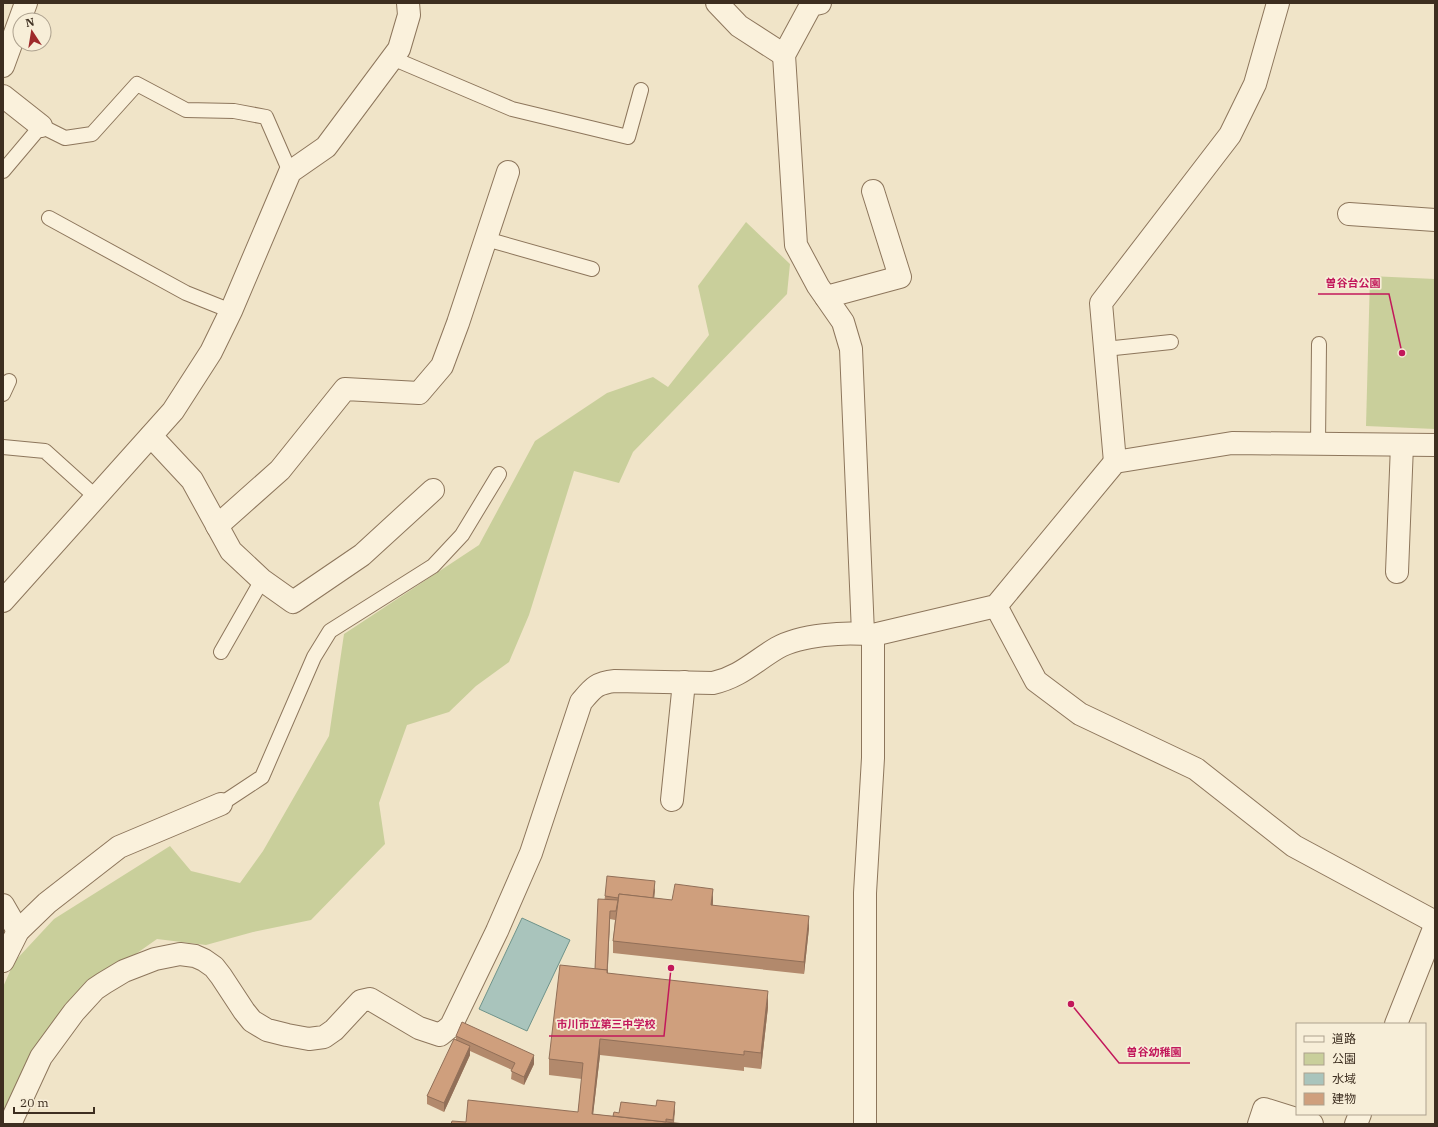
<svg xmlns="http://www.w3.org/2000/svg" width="1438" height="1127" font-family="'IBM Plex Serif','Noto Sans JP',serif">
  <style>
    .green { fill: #c9cf9b }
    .water { fill: #a9c4bc; stroke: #6f938a }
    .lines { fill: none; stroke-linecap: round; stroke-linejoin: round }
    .lane-casing { stroke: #8d765c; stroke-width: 16 }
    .street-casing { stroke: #8d765c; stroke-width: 24 }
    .lane { stroke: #faf1dc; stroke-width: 14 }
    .street { stroke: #faf1dc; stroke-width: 22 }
    .wall { fill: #b2896c }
    .shaded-wall { fill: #916f58 }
    .building { fill: #cf9f7d; stroke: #916f58 }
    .leader { fill: none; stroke: #c2185b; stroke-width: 1.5 }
    .callout-dot { fill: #c2185b; stroke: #f7eed8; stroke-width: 1.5 }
    .callout-label { font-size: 11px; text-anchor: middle; font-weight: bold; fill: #c2185b; stroke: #f7eed8; stroke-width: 3.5; stroke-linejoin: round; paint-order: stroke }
  </style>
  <rect width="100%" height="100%" fill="#f0e4c8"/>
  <!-- green -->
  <g class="green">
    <polygon points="746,222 790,264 787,294 633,452 619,483 574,471 529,615 509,662 476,686 449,712 407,725 379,803 385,844 311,920 253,932 206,945 157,939 65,1004 5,1124 3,1124 3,987 14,962 54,919 170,846 191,871 240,883 263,851 329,736 344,634 479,545 535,441 607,393 653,377 668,387 709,335 698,286"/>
    <polygon points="1370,276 1435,279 1435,429 1366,426"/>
  </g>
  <!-- water -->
  <polygon class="water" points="522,918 570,940 527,1031 479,1009"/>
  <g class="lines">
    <!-- lane casing -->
    <g class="lane-casing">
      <g id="lane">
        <polyline points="392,58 512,109 628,137 641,90"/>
        <polyline points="3,171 41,126 65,138 92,134 137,84 186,110 234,111 266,117 290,172"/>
        <polyline points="49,218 186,293 231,311"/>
        <polyline points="486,239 592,269"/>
        <polyline points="1105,349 1171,342"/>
        <polyline points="3,394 9,381"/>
        <polyline points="1318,444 1319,344"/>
        <polyline points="3,447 45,451 96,497"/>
        <polyline points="221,652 262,580"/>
        <polyline points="221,804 262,777 314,657 330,631 433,566 462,535 499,474"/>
      </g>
    </g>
    <!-- street casing -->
    <g class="street-casing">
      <g id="street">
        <polyline points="717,3 739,26 784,55"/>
        <polyline points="820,3 811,5 784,55 796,245 818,286 843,322 851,349 863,633"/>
        <polyline points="3,66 26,3"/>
        <polyline points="3,96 41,126"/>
        <polyline points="1349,214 1435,220"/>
        <polyline points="826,297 900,277 873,191"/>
        <polyline points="151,436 192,480 231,551 262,580 293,602 362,555 433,490"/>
        <polyline points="1115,462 1101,303 1230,135 1255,84 1278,3"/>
        <polyline points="217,526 280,470 345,389 419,393 442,366 458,323 508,172"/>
        <polyline points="1397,572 1402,445"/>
        <polyline points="3,601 173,411 211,352 231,311 290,172 326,147 399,49 409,15 408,3"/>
        <polyline points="996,606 1036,681 1080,714 1196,769 1294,846 1435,922"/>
        <polyline points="672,800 684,682"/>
        <polyline points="3,905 18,931"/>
        <polyline points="3,961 18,931 47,903 119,847 221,804"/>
        <polyline points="1396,1024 1435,926"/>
        <path d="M10 1124 41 1057 74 1012 95 989 104 983 124 971 155 959 180 954 195 956 204 960 214 967 221 976 244 1011 252 1021 267 1030 287 1035 309 1039 324 1037 334 1030 361 1001 370 999 419 1028 440 1035 451 1026 497 931 531 853 581 702C593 688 596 683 615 681L713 683C740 677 755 661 777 648 800 635 846 631 873 635L996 606 1115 462 1232 443 1435 445"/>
        <polyline points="865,1124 865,893 873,758 873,635"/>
        <polyline points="1259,1124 1264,1109 1312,1124"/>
        <polyline points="1356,1124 1360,1114"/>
      </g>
    </g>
    <!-- lane -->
    <use href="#lane" class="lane"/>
    <!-- street -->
    <use href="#street" class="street"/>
  </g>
  <!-- wall -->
  <g class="wall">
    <polygon points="655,889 654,898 672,900 713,901 713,905 809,928 804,974 613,953 613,941 615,920 610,919 607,973 768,1007 761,1069 744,1067 744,1071 600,1055 593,1114 613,1116 619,1113 675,1110 674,1123 466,1122 578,1112 582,1079 549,1075 549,1059 595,969 605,896"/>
    <polygon points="456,1036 534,1064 524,1085 511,1079 512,1070 470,1051 470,1055 444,1112 427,1104 427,1096 456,1040"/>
  </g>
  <!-- shaded-wall -->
  <g class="shaded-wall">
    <polygon points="655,881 655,889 653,911 653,902"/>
    <polygon points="713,889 713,901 711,917 711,905"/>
    <polygon points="610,911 610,919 607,989 607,973"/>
    <polygon points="809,916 809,928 804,974 804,962"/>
    <polygon points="768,991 768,1007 761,1069 761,1053"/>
    <polygon points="600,1039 600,1055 592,1124 592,1114"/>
    <polygon points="470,1046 470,1055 444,1112 444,1103"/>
    <polygon points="534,1055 534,1064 524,1085 524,1077"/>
    <polygon points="675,1102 675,1110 673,1124 673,1120"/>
  </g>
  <!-- building -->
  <g class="building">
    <polygon points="607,876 655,881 653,898 619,894 618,898 605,896"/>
    <polygon points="675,884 713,889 711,905 809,916 804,962 613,941 619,894 672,900"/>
    <polygon points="598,899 618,900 616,911 610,911 607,973 607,970 595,969"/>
    <polygon points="560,965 607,970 607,973 768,991 761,1053 744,1051 744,1055 600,1039 592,1114 685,1124 451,1124 452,1121 466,1122 468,1100 578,1112 583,1063 549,1059"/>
    <polygon points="462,1022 534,1055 524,1077 511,1071 515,1063 456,1036"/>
    <polygon points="454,1039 470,1046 444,1103 427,1096"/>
    <polygon points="657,1100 675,1102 673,1120 666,1119 666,1122 613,1116 614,1112 619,1113 621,1102 656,1106"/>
  </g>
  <!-- callouts -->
  <path class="leader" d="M1402 353L1389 294H1318M671 968L664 1036H549M1071 1004L1119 1063H1190"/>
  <g class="callout-dot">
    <circle cx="1402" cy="353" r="4"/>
    <circle cx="671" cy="968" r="4"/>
    <circle cx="1071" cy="1004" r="4"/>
  </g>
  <g class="callout-label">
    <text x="1353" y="287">曽谷台公園</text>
    <text x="606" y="1028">市川市立第三中学校</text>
    <text x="1154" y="1056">曽谷幼稚園</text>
  </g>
  <!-- border -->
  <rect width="1438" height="1127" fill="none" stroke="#3d2e20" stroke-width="8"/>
  <!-- legend -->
  <rect x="1296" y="1023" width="130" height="92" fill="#f7eed8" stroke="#ada18e"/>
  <rect x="1304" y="1036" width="20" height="6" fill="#faf1dc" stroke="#ada18e"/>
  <text x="1332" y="1043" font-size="12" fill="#3d2e20">道路</text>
  <rect x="1304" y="1053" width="20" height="12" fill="#c9cf9b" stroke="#ada18e"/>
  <text x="1332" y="1063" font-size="12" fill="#3d2e20">公園</text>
  <rect x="1304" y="1073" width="20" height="12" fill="#a9c4bc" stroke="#ada18e"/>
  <text x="1332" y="1083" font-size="12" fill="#3d2e20">水域</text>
  <rect x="1304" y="1093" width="20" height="12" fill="#cf9f7d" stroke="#ada18e"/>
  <text x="1332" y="1103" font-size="12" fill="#3d2e20">建物</text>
  <!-- north arrow -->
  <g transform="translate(32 32) rotate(348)"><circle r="19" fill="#f7eed8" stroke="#ada18e"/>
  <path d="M0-3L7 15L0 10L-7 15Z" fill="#9e2a2b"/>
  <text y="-6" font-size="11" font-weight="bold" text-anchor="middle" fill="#3d2e20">N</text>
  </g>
  <!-- scale -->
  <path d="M14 1107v6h80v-6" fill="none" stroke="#3d2e20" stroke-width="2"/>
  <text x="20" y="1107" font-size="12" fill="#3d2e20" stroke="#f7eed8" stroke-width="3" paint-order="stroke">20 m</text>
</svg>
